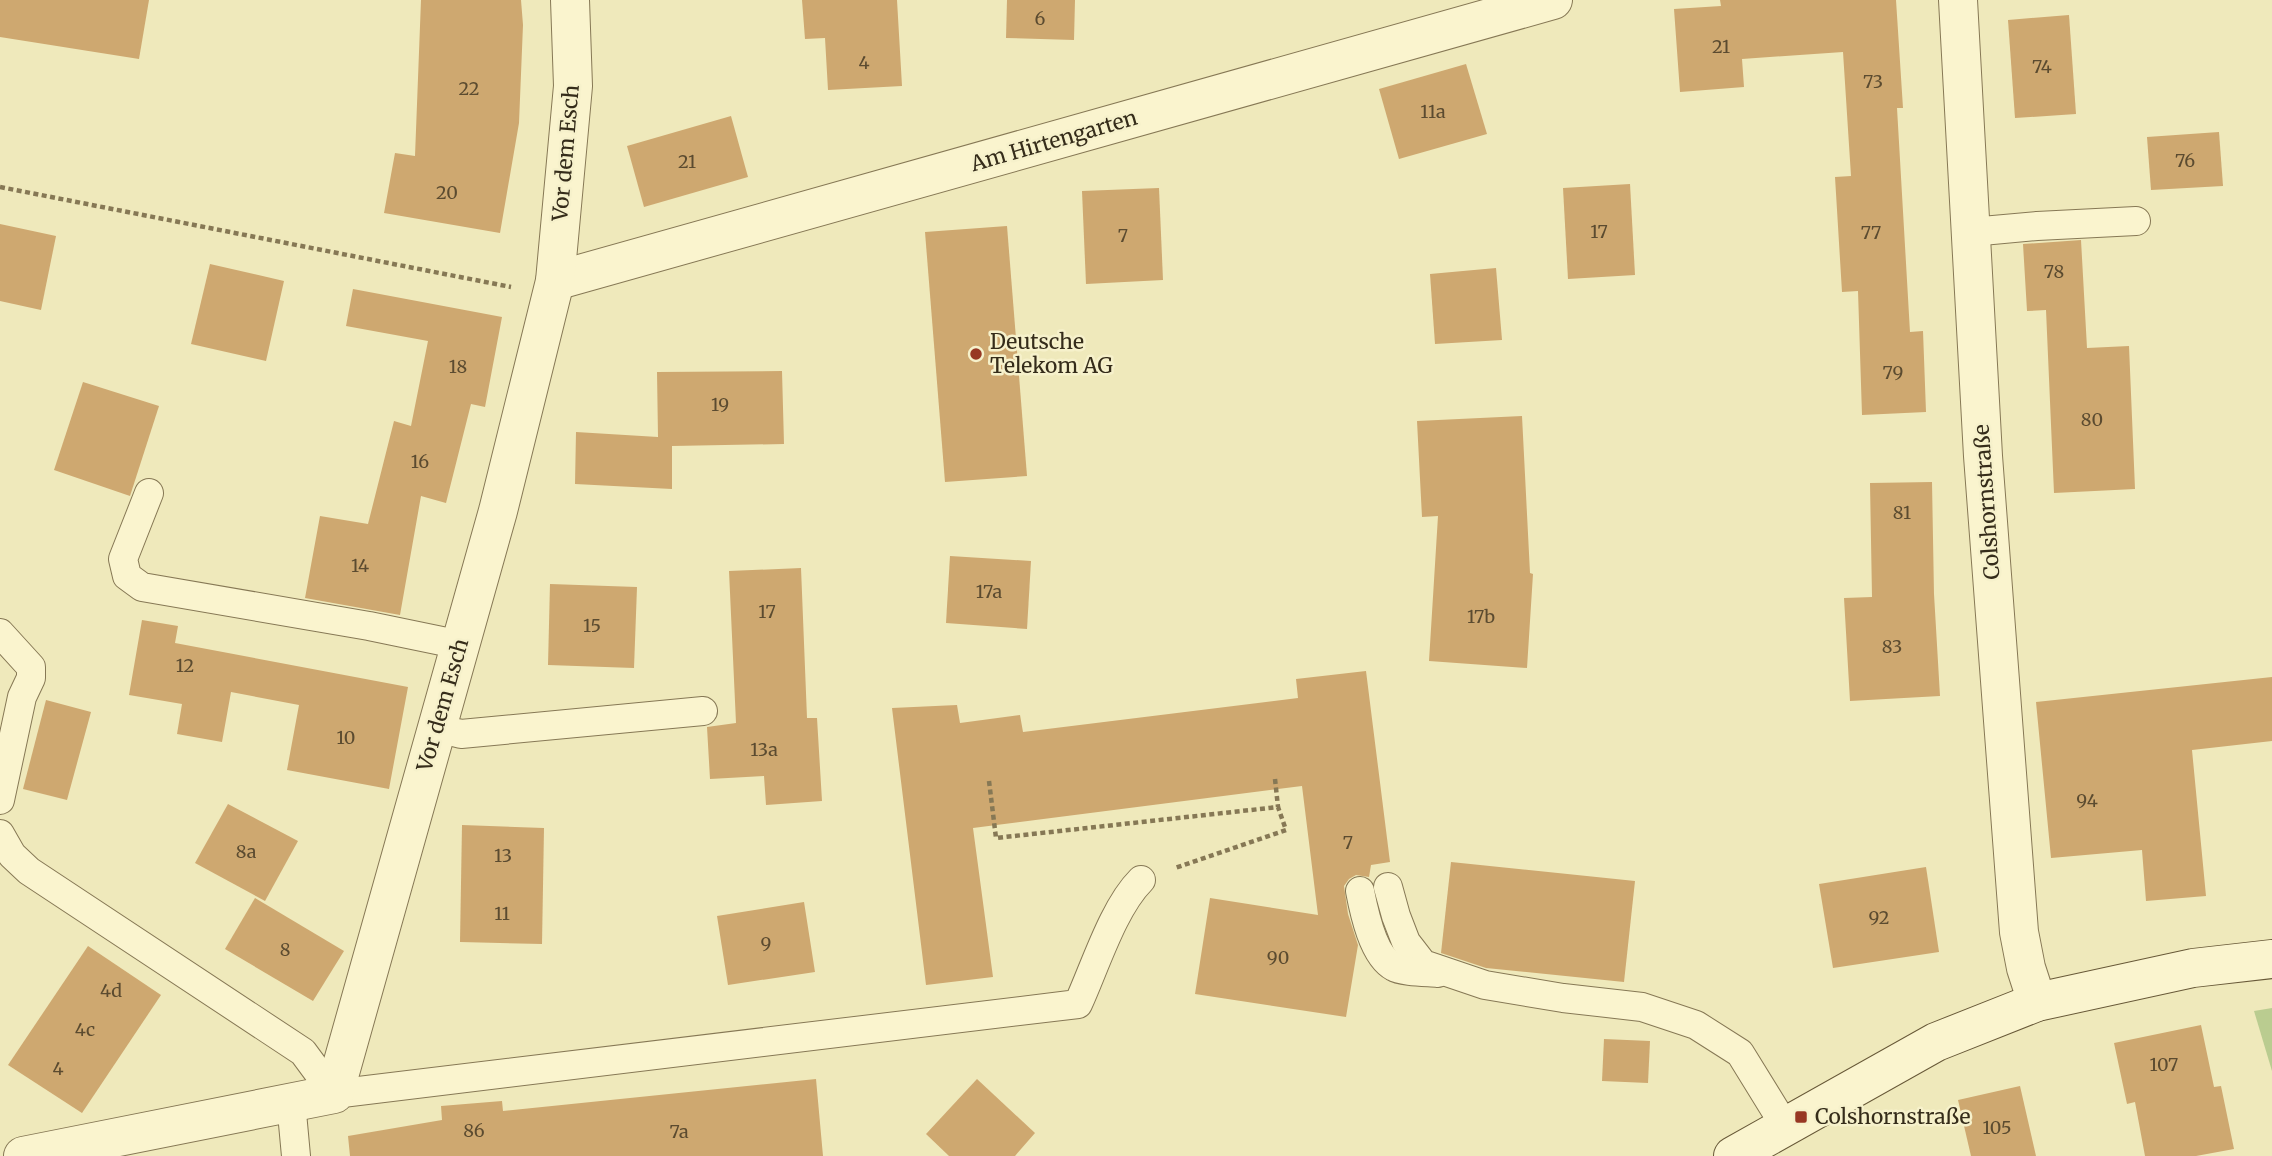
<svg xmlns="http://www.w3.org/2000/svg" width="2272" height="1156" font-family="Merriweather,serif">
  <style>
    .green { fill: #bacc90 }
    .building { fill: #cea870 }
    .lines { fill: none; stroke-linecap: round; stroke-linejoin: round }
    .service-casing { stroke: #867855; stroke-width: 30 }
    .minor-casing { stroke: #867855; stroke-width: 40 }
    .secondary-casing { stroke: #685938; stroke-width: 40 }
    .path { stroke: #867855; stroke-width: 4.5; stroke-dasharray: 5 3.5; stroke-linecap: butt }
    .service { stroke: #faf4ce; stroke-width: 28 }
    .minor { stroke: #faf4ce; stroke-width: 38 }
    .secondary { stroke: #faf4ce; stroke-width: 38 }
    .poi-dot { fill: #973723; stroke: #f6f1cb; stroke-width: 2.5 }
    .labels { text-anchor: middle; stroke-width: 5; stroke-linejoin: round; paint-order: stroke }
    .number-label { font-size: 18px; fill: #5b4b30 }
    .street-label { font-size: 21px; fill: #352c1a; stroke: #f6f1cb }
    .poi-label { font-size: 21px; fill: #352c1a; stroke: #f6f1cb; text-anchor: start }
  </style>
  <rect width="100%" height="100%" fill="#efe9bb"/>
  <!-- green -->
  <polygon class="green" points="2272,1008 2272,1071 2254,1011"/>
  <!-- building -->
  <g class="building">
    <polygon points="0,0 149,0 139,59 0,37"/>
    <polygon points="421,0 521,0 523,25 519,123 500,233 384,213 395,153 415,156"/>
    <polygon points="802,0 897,0 902,86 828,90 825,38 805,39"/>
    <polygon points="1007,0 1075,0 1074,40 1006,38"/>
    <polygon points="1720,0 1896,0 1903,108 1897,108 1910,332 1923,331 1926,412 1862,415 1858,291 1842,292 1835,177 1851,176 1843,52 1742,59 1744,87 1680,92 1674,9 1721,6"/>
    <polygon points="2069,15 2076,114 2015,118 2008,20"/>
    <polygon points="1466,64 1487,134 1399,159 1379,89"/>
    <polygon points="731,116 748,177 644,207 627,146"/>
    <polygon points="2219,132 2223,186 2151,190 2147,137"/>
    <polygon points="1630,184 1635,275 1568,279 1563,188"/>
    <polygon points="1159,188 1163,280 1086,284 1082,191"/>
    <polygon points="0,224 56,236 41,310 0,301"/>
    <polygon points="1007,226 1027,476 945,482 925,232"/>
    <polygon points="2081,240 2087,348 2129,346 2135,489 2054,493 2046,310 2027,311 2023,244"/>
    <polygon points="210,264 284,281 266,361 191,344"/>
    <polygon points="1496,268 1502,340 1435,344 1430,274"/>
    <polygon points="353,289 502,317 485,407 471,404 446,503 421,496 400,615 305,598 320,516 368,524 394,421 411,426 428,341 346,326"/>
    <polygon points="782,371 784,444 672,446 672,489 575,484 576,432 658,437 657,372"/>
    <polygon points="83,382 159,406 130,496 54,470"/>
    <polygon points="1522,416 1530,573 1533,574 1527,668 1429,661 1438,516 1422,517 1417,421"/>
    <polygon points="1932,482 1934,594 1940,696 1850,701 1844,598 1872,597 1870,483"/>
    <polygon points="950,556 1031,561 1027,629 946,623"/>
    <polygon points="801,568 807,718 817,718 822,801 766,805 764,776 710,779 707,727 736,723 729,571"/>
    <polygon points="550,584 637,587 634,668 548,665"/>
    <polygon points="142,620 178,626 175,643 408,687 389,789 287,770 299,705 231,692 222,742 177,734 182,704 129,695"/>
    <polygon points="1366,671 1390,862 1371,865 1369,877 1356,875 1349,879 1344,886 1348,914 1358,945 1346,1017 1195,994 1210,898 1318,915 1302,786 973,828 993,977 926,985 892,708 957,705 960,723 1020,715 1023,732 1298,698 1296,679"/>
    <polygon points="2272,677 2272,741 2192,750 2206,896 2146,901 2142,850 2051,858 2036,702"/>
    <polygon points="46,700 91,712 67,800 23,789"/>
    <polygon points="228,804 298,841 265,901 195,863"/>
    <polygon points="462,825 544,828 542,944 460,942"/>
    <polygon points="1451,862 1635,881 1624,982 1486,968 1441,953"/>
    <polygon points="1926,867 1939,952 1833,968 1819,884"/>
    <polygon points="255,898 344,951 313,1001 225,949"/>
    <polygon points="804,902 815,972 728,985 717,916"/>
    <polygon points="88,946 161,995 82,1113 8,1065"/>
    <polygon points="2201,1025 2214,1087 2221,1086 2234,1149 2196,1156 2145,1156 2135,1102 2127,1104 2114,1043"/>
    <polygon points="1604,1039 1650,1041 1648,1083 1602,1081"/>
    <polygon points="816,1079 823,1156 350,1156 348,1136 442,1120 441,1106 502,1101 503,1111"/>
    <polygon points="977,1079 1035,1133 1015,1156 949,1156 926,1134"/>
    <polygon points="2020,1086 2036,1156 1971,1156 1958,1100"/>
  </g>
  <g class="lines">
    <!-- service casing -->
    <g class="service-casing">
      <g id="service">
        <polyline points="1971,232 2037,226 2136,221"/>
        <polyline points="149,493 123,559 127,576 142,587 369,626 461,645"/>
        <polyline points="0,633 31,667 31,678 22,697 0,800"/>
        <polyline points="437,728 461,734 703,711"/>
        <path d="M0 834 12 855 29 871 303 1052 334 1094 1078 1004C1095 967 1113 908 1141 880"/>
        <polyline points="1388,887 1396,916 1406,942 1423,964 1485,985 1563,998 1642,1007 1696,1025 1740,1053 1785,1126"/>
        <path d="M1360 891C1364 912 1373 956 1394 967 1402 972 1428 972 1438 973"/>
        <polyline points="291,1102 296,1156"/>
      </g>
    </g>
    <!-- minor casing -->
    <g class="minor-casing">
      <g id="minor">
        <polyline points="1958,0 1983,456 2019,932 2026,968 2037,1002"/>
        <polyline points="555,281 1553,0"/>
        <polyline points="23,1156 334,1094 498,511 555,281 573,86 570,0"/>
      </g>
    </g>
    <!-- secondary casing -->
    <g class="secondary-casing">
      <polyline id="secondary" points="1733,1156 1936,1042 2037,1002 2193,968 2272,959"/>
    </g>
    <!-- path -->
    <g class="path">
      <polyline points="0,187 511,287"/>
      <polyline points="1275,779 1278,807"/>
      <polyline points="989,781 996,838 1278,807 1286,830 1175,868"/>
    </g>
    <!-- service -->
    <use href="#service" class="service"/>
    <!-- minor -->
    <use href="#minor" class="minor"/>
    <!-- secondary -->
    <use href="#secondary" class="secondary"/>
  </g>
  <!-- markers -->
  <g class="poi-dot">
    <circle cx="976" cy="354" r="7"/>
    <rect x="1794" y="1110" width="14" height="14" rx="3.5"/>
  </g>
  <g class="labels">
    <!-- number labels -->
    <g class="number-label">
      <text x="1040" y="25">6</text>
      <text x="1721" y="53">21</text>
      <text x="864" y="69">4</text>
      <text x="2042" y="73">74</text>
      <text x="1873" y="88">73</text>
      <text x="469" y="95">22</text>
      <text x="1433" y="118">11a</text>
      <text x="2185" y="167">76</text>
      <text x="687" y="168">21</text>
      <text x="447" y="199">20</text>
      <text x="1599" y="238">17</text>
      <text x="1871" y="239">77</text>
      <text x="1123" y="242">7</text>
      <text x="2054" y="278">78</text>
      <text x="458" y="373">18</text>
      <text x="1893" y="379">79</text>
      <text x="720" y="411">19</text>
      <text x="2092" y="426">80</text>
      <text x="420" y="468">16</text>
      <text x="1902" y="519">81</text>
      <text x="360" y="572">14</text>
      <text x="989" y="598">17a</text>
      <text x="767" y="618">17</text>
      <text x="1481" y="623">17b</text>
      <text x="592" y="632">15</text>
      <text x="1892" y="653">83</text>
      <text x="185" y="672">12</text>
      <text x="346" y="744">10</text>
      <text x="764" y="756">13a</text>
      <text x="2087" y="807">94</text>
      <text x="1348" y="849">7</text>
      <text x="246" y="858">8a</text>
      <text x="503" y="862">13</text>
      <text x="502" y="920">11</text>
      <text x="1879" y="924">92</text>
      <text x="766" y="950">9</text>
      <text x="285" y="956">8</text>
      <text x="1278" y="964">90</text>
      <text x="111" y="997">4d</text>
      <text x="85" y="1036">4c</text>
      <text x="2164" y="1071">107</text>
      <text x="58" y="1075">4</text>
      <text x="1997" y="1134">105</text>
      <text x="474" y="1137">86</text>
      <text x="679" y="1138">7a</text>
    </g>
    <!-- street labels -->
    <g class="street-label">
      <text transform="translate(1054 141) rotate(-16)" y="7">Am Hirtengarten</text>
      <text transform="translate(566 153) rotate(-85)" y="7">Vor dem Esch</text>
      <text transform="translate(1987 502) rotate(-94)" y="7">Colshornstraße</text>
      <text transform="translate(443 705) rotate(-74)" y="7">Vor dem Esch</text>
    </g>
    <!-- poi labels -->
    <g class="poi-label">
      <text x="990" y="349">Deutsche<tspan x="990" dy="24">Telekom AG</tspan></text>
      <text x="1815" y="1124">Colshornstraße</text>
    </g>
  </g>
</svg>
